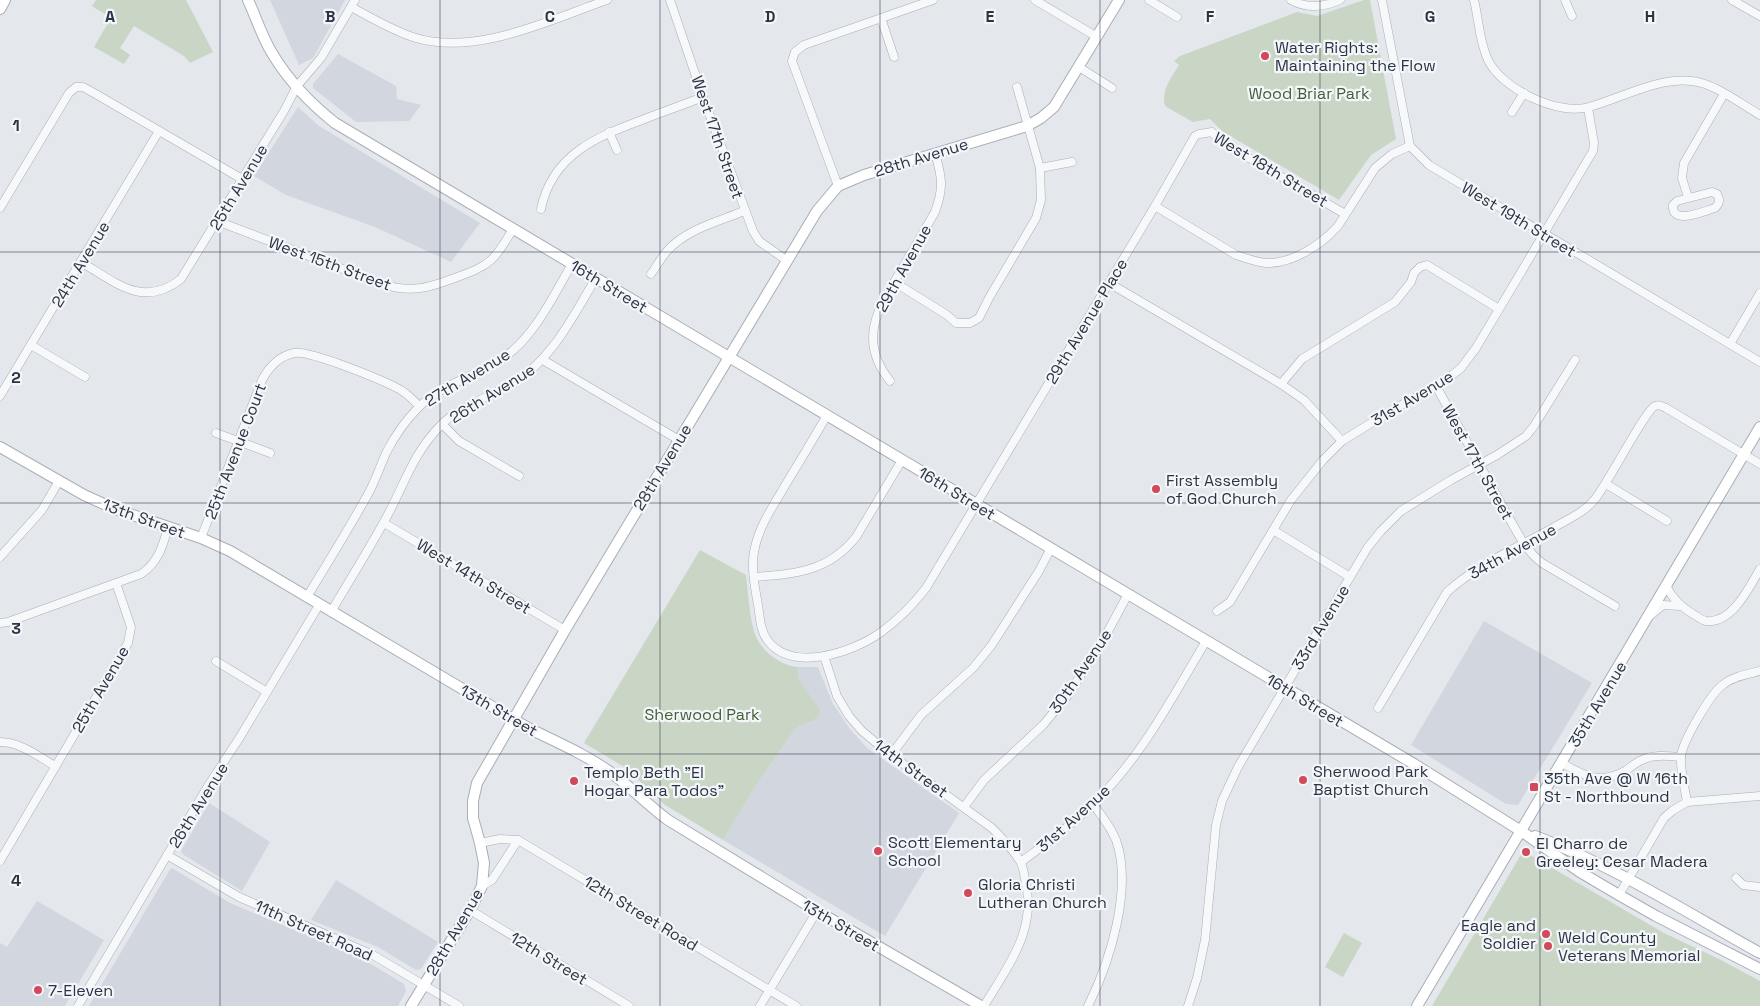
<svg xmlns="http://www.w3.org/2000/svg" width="1760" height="1006" font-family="'Space Grotesk',sans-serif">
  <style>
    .built { fill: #d2d6de }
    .green { fill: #c9d6c5 }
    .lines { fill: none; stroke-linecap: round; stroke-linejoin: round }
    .street-casing { stroke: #a9aeb7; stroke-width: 9 }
    .secondary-casing { stroke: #a9aeb7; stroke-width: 12 }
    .street { stroke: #f7f8fa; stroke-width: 8 }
    .secondary { stroke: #fff; stroke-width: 10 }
    .grid { fill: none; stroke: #2b3445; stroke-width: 1; stroke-opacity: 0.55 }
    .poi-dot { fill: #d1495b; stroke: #f4f6f9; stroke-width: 2 }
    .labels { text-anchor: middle; stroke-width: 4.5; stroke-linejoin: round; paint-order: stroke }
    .poi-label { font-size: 16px; fill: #2b3445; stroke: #f4f6f9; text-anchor: start }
    .park-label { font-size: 16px; fill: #3f6138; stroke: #f4f6f9 }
    .street-label { font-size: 16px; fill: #2b3445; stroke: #f4f6f9 }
    .grid-label { font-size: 16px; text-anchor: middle; font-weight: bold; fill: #2b3445; stroke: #f4f6f9; stroke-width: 4.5; stroke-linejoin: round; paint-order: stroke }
  </style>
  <rect width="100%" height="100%" fill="#e4e7ec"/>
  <!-- built -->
  <g class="built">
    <polygon points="270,0 345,0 313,58 299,65"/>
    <polygon points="338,54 396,86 397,99 421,105 409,121 356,122 313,88 313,84"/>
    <polygon points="298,107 319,126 480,223 451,262 375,227 286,195 254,176"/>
    <polygon points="1484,621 1592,683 1518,805 1506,804 1411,745"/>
    <polygon points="797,667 818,667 833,704 850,729 867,748 959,813 885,936 723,840 757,784 790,736 798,726 812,721 820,709 799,680"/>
    <polygon points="209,803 270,842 242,891 184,855 181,851"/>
    <polygon points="172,868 230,903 361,958 404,984 406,991 398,1006 89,1006 169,871"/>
    <polygon points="336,880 438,942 421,969 416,970 378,947 311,920"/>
    <polygon points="37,901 104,940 65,1006 0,1006 0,943 7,947"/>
  </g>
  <!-- green -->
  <g class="green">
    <polygon points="96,0 186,0 213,52 190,63 184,56 134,26 120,48 130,55 124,64 94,47 111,18 92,6"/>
    <path d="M1364 0H1370L1396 139 1371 155 1339 200 1222 131 1210 119 1193 122 1165 106C1161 90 1171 78 1179 65L1174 61 1180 56 1297 12 1317 16Z"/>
    <path d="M700 550 746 575C748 591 750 620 755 634 761 651 780 665 797 667L799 680 820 709 819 716 812 721 798 726 790 736 757 784 723 840 665 805 626 768 584 743Z"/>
    <polygon points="1523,851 1664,933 1719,959 1760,981 1760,1006 1432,1006"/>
    <polygon points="1344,933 1362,943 1343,977 1325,967"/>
  </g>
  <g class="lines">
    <!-- street casing -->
    <g class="street-casing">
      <g id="street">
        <polyline points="670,0 703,97 753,231 759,241 786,260"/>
        <polyline points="1035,0 1097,37"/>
        <polyline points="1149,0 1177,17"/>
        <path d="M1291 0C1307 9 1324 7 1340 0"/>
        <polyline points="1382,0 1410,146 1429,165 1760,362"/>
        <path d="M1474 0C1479 20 1479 41 1488 60 1502 89 1558 116 1589 107 1622 98 1657 77 1692 81 1714 83 1741 104 1760 115"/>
        <polyline points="1565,0 1572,16"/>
        <polyline points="1732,0 1760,16"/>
        <path d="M351 7C372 18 393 31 416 38 477 56 549 20 607 0"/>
        <polyline points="881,18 894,57"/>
        <polyline points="1079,67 1112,88"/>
        <polyline points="1512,112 1524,93"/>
        <polyline points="609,132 617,150"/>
        <polyline points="1040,168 1072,162"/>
        <polyline points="838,186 792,61 795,52 804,45 933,0"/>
        <path d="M1712 192 1717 194C1720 200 1720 203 1715 208 1704 211 1671 226 1673 205L1677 201Z"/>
        <polyline points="1688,197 1682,178 1684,163 1724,94"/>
        <path d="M1155 206 1236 255C1245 258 1256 262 1266 263 1292 264 1321 245 1338 226L1375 168 1392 154 1410 146"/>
        <polyline points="0,208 69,93 76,87 83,87 94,93 242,179"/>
        <path d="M541 209C552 155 596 137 642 120 662 112 683 105 703 97"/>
        <path d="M217 221 382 284C413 294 431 287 460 276 471 272 482 268 491 260 500 252 506 240 513 229"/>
        <path d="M81 262C115 282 143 309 181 279L284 111 297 86 321 58 355 0"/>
        <path d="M651 274C656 267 661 258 667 251 687 229 717 222 744 211"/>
        <polyline points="894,282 947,315 956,323 970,323 979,318 989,298 1036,218 1041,200 1040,168 1017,87"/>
        <polyline points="1109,283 1281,384 1304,400 1342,441"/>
        <polyline points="1730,344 1760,293"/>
        <polyline points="31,345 85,377"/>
        <polyline points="543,360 679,440"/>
        <path d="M890 381C857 340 878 308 902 269 913 250 924 231 935 212 944 188 942 177 935 153"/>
        <polyline points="1281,384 1302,359 1395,302 1411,282 1414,273 1420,267 1427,265 1499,309"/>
        <polyline points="1436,386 1513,525 1524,544 1534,556 1542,563 1615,606"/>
        <polyline points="0,396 159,131"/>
        <path d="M827 415C814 438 800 461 786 484 774 505 758 527 754 552 751 569 755 588 758 605 760 617 760 631 768 641 793 673 853 652 880 633 898 620 913 605 926 588L1155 206 1195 136 1199 134 1212 132 1220 141 1345 214"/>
        <polyline points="442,424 459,441 519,476"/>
        <polyline points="216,433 270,453"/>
        <polyline points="1606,484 1667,521"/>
        <polyline points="384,523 565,630"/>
        <polyline points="1273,530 1350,577"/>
        <path d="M201 538 262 380C269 367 279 356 294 353 310 350 382 380 399 389 407 393 413 400 419 406"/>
        <polyline points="0,557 42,510 59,481"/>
        <path d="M754 577C795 574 828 572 856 537L902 460"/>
        <path d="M1666 586C1673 599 1680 606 1693 614 1697 616 1701 620 1706 621 1732 624 1749 588 1760 569"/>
        <path d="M307 597C327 564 348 530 367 496 375 482 380 466 387 451 395 436 406 420 418 408 442 383 478 376 506 356 536 334 553 296 572 264"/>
        <polyline points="1217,611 1230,602 1291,500 1323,460 1342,441 1394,409 1436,386 1452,375 1461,368 1476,348 1593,151 1594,143 1588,108"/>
        <path d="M331 612C349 581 368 551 385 520 404 486 412 455 440 426 460 405 491 397 515 382 553 358 573 316 596 278"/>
        <polyline points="1651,615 1663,605 1680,606"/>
        <path d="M0 623 8 622 141 574C158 563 163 546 168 527"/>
        <path d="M824 656 837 696 849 716 862 731 891 755 992 828C1002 838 1012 848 1020 861 1023 866 1024 873 1025 879 1038 929 1008 966 984 1006"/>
        <polyline points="216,661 267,692"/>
        <path d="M1378 708 1447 592C1477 565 1516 548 1551 529 1566 520 1584 513 1595 499 1607 485 1646 409 1655 406 1658 404 1662 406 1666 408L1760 464"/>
        <path d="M0 742C20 742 38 756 55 766"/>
        <polyline points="891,755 921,715 973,668 991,646 1039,571 1051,548"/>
        <path d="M1562 763C1584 776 1600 785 1625 771 1631 767 1636 762 1642 760 1653 754 1669 756 1681 757"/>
        <path d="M1687 802C1685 788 1680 771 1681 756 1683 741 1711 692 1724 684 1734 676 1748 674 1760 671"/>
        <polyline points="964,807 984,780 1043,725 1068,695 1106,635 1128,594"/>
        <polyline points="480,843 500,839 518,840 796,1006"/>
        <polyline points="167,855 239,897 373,955 459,1006"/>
        <polyline points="0,861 128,643 131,627 116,583"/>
        <path d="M1021 862C1045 844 1071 826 1093 804 1141 758 1172 698 1206 641"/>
        <polyline points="1736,878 1743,885 1760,887"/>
        <polyline points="482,886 492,880 518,840"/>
        <polyline points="1619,895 1664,818 1672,811 1687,802 1760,796"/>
        <polyline points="470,910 629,1006"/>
        <polyline points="78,1006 208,786 240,737 319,605"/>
        <polyline points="760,1006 817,911"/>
        <path d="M1088 1006C1110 962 1133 888 1116 840 1111 827 1101 815 1093 804"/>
        <polyline points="1188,1006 1197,978 1205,940 1216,825 1222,801 1238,767 1350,577 1368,547 1381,531 1401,511 1451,480 1497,455 1526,436 1534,426 1575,360"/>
      </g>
    </g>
    <!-- secondary casing -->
    <g class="secondary-casing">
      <g id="secondary">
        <path d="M248 0C256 17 262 37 272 53 288 80 311 104 335 123L1414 764 1521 831 1580 872 1619 895 1656 916 1760 969"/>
        <polyline points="0,9 5,0"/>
        <path d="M0 447 84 495 115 509 201 538 230 551 530 729C559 743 589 756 614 775 633 789 649 806 668 820L817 911 981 1006"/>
        <path d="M1535 836C1614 866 1686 912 1760 953"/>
        <polyline points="411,1006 470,910 482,886 484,863 480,843 473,818 473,801 477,783 565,630 817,211 838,186 864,175 1027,126 1041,118 1054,107 1119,0"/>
        <polyline points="1417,1006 1760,427"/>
      </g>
    </g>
    <!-- street -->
    <use href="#street" class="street"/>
    <!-- secondary -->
    <use href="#secondary" class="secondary"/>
  </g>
  <!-- grid -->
  <path class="grid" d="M220 0V1006M440 0V1006M660 0V1006M880 0V1006M1100 0V1006M1320 0V1006M1540 0V1006M0 252H1760M0 503H1760M0 754H1760"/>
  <!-- markers -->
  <g class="poi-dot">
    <circle cx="1265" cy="56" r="5"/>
    <circle cx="1156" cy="489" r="5"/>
    <circle cx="1303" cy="780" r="5"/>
    <circle cx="574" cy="781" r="5"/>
    <rect x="1529" y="782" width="10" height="10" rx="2.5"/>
    <circle cx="878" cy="851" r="5"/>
    <circle cx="1526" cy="852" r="5"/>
    <circle cx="968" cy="893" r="5"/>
    <circle cx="1546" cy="934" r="5"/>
    <circle cx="1548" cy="946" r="5"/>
    <circle cx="38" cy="990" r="5"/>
  </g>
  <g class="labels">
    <!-- poi labels -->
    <g class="poi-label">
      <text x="1275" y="53">Water Rights:<tspan x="1275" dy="18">Maintaining the Flow</tspan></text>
      <text x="1166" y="486">First Assembly<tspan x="1166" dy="18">of God Church</tspan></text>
      <text x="1313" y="777">Sherwood Park<tspan x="1313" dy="18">Baptist Church</tspan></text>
      <text x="584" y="778">Templo Beth "El<tspan x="584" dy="18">Hogar Para Todos"</tspan></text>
      <text x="1544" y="784">35th Ave @ W 16th<tspan x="1544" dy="18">St - Northbound</tspan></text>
      <text x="888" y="848">Scott Elementary<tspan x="888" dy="18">School</tspan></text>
      <text x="1536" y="849">El Charro de<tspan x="1536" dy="18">Greeley: Cesar Madera</tspan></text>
      <text x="978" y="890">Gloria Christi<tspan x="978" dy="18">Lutheran Church</tspan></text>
      <text x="1536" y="931" text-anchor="end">Eagle and<tspan x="1536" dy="18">Soldier</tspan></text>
      <text x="1558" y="943">Weld County<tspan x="1558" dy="18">Veterans Memorial</tspan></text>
      <text x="48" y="996">7-Eleven</text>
    </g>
    <!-- park labels -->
    <g class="park-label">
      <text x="1309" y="99">Wood Briar Park</text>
      <text x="702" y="720">Sherwood Park</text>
    </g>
    <!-- street labels -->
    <g class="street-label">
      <text transform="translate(718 137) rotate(71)" y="6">West 17th Street</text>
      <text transform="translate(921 157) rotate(-17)" y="6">28th Avenue</text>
      <text transform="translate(1271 169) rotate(31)" y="6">West 18th Street</text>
      <text transform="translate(238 187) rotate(-59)" y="6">25th Avenue</text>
      <text transform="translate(1519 219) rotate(31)" y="6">West 19th Street</text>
      <text transform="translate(330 263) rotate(20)" y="6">West 15th Street</text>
      <text transform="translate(80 264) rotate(-59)" y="6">24th Avenue</text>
      <text transform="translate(903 268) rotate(-61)" y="6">29th Avenue</text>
      <text transform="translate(609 286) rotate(31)" y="6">16th Street</text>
      <text transform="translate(1086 321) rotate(-59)" y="6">29th Avenue Place</text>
      <text transform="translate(467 377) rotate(-31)" y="6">27th Avenue</text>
      <text transform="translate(492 393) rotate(-32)" y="6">26th Avenue</text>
      <text transform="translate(1412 398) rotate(-31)" y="6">31st Avenue</text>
      <text transform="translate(235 451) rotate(-69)" y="6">25th Avenue Court</text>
      <text transform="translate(1478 462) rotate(61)" y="6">West 17th Street</text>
      <text transform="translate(662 467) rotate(-59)" y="6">28th Avenue</text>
      <text transform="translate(957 493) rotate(31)" y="6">16th Street</text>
      <text transform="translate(144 518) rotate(20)" y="6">13th Street</text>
      <text transform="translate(1512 551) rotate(-29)" y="6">34th Avenue</text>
      <text transform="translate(474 576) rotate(31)" y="6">West 14th Street</text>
      <text transform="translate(1320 627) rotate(-59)" y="6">33rd Avenue</text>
      <text transform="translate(1080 671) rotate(-56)" y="6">30th Avenue</text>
      <text transform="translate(100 689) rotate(-60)" y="6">25th Avenue</text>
      <text transform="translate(1305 700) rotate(31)" y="6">16th Street</text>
      <text transform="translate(1597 704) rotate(-59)" y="6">35th Avenue</text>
      <text transform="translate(499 710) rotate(30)" y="6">13th Street</text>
      <text transform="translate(911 768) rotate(36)" y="6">14th Street</text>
      <text transform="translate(198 805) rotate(-58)" y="6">26th Avenue</text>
      <text transform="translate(1073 818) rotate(-42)" y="6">31st Avenue</text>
      <text transform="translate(641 913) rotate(31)" y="6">12th Street Road</text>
      <text transform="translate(841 925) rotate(30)" y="6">13th Street</text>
      <text transform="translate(314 930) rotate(24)" y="6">11th Street Road</text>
      <text transform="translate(454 932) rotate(-60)" y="6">28th Avenue</text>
      <text transform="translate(549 958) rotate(31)" y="6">12th Street</text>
    </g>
  </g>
  <g class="grid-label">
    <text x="110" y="22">A</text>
    <text x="330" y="22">B</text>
    <text x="550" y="22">C</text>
    <text x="770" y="22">D</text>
    <text x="990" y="22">E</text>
    <text x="1210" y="22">F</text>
    <text x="1430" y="22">G</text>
    <text x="1650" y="22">H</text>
    <text x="16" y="131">1</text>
    <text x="16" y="383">2</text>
    <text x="16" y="634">3</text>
    <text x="16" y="886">4</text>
  </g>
</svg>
